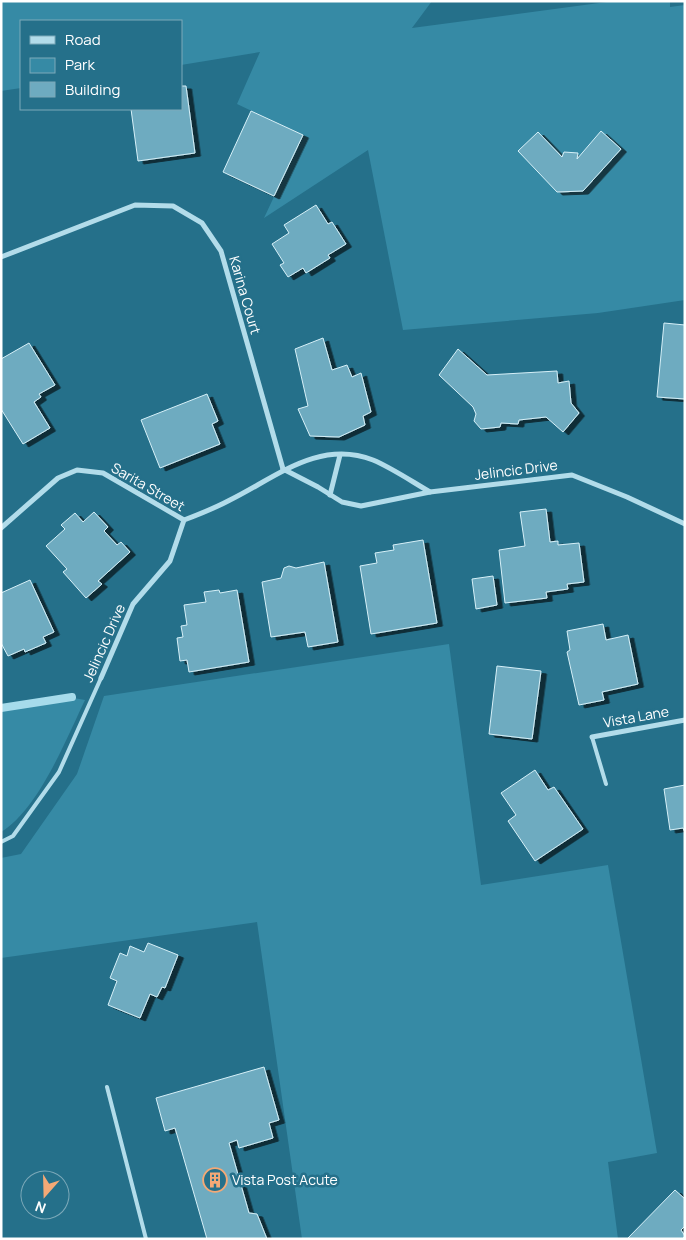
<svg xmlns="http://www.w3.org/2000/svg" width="686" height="1240" font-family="Manrope,sans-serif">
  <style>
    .green { fill: #368aa5 }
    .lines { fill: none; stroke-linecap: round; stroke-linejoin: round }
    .stream { stroke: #a6dbeb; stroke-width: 8 }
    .building { fill: #6eabc0; stroke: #d6f0f8; filter: url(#shadow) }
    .service { stroke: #b2dcea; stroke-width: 4 }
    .minor { stroke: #b2dcea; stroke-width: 5 }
    .labels { text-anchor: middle; stroke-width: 5; stroke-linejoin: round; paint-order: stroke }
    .street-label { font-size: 14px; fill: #fff; stroke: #25708a }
    .poi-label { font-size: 14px; fill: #fff; stroke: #25708a; text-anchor: start }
  </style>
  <defs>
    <filter id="shadow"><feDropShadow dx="5.5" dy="3" stdDeviation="0" flood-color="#0009"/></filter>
  </defs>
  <rect width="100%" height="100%" fill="#25708a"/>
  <!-- green -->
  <g class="green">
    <polygon points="1,1 432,1 412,28 614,1 670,1 670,7 685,5 685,300 598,313 403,330 368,150 264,218 303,135 237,104 260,52 181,65 181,21 21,21 21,88 1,91"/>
    <polygon points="449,644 481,885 608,865 657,1153 608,1162 618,1239 302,1239 257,922 1,958 1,858 21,854 77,774 104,696"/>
    <path d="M74 698 85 700C66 739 39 809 1 832V710Z"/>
  </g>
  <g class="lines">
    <!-- stream -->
    <polyline class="stream" points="1,708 72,697"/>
  </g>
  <!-- building -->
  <g class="building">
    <polygon points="181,86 186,86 195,153 138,161 131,109 181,109"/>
    <polygon points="251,111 303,135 274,196 223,172"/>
    <polygon points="601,131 621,149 583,191 557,192 518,151 538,132 562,157 564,152 578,153 577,159"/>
    <polygon points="316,205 328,224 332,222 346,244 328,255 330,258 306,273 303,268 288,277 280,265 284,263 272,244 289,233 284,225"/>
    <polygon points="664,323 685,325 685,399 657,397"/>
    <polygon points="323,338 332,370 347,365 352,377 361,373 371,412 363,416 365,425 339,437 310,436 298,409 308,406 295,349"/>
    <polygon points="29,343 55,385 39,394 41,397 34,402 50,428 23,444 1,409 1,359"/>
    <polygon points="458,349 487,375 557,371 558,383 569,381 571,403 579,413 563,432 546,417 519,420 518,424 501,423 500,427 481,429 474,421 476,414 473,407 439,375"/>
    <polygon points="207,394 218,421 212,424 220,444 160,468 141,420"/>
    <polygon points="546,509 550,542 558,541 558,545 579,543 584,582 567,584 568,589 546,592 547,598 505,603 499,550 525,546 520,512"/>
    <polygon points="94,512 108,527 104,531 117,545 121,542 130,552 98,581 102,584 86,598 63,572 67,569 46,546 65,529 61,525 75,513 83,522"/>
    <polygon points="423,540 437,623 371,634 360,566 377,563 375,553 394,550 393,545"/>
    <polygon points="324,562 338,642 308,647 305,632 271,637 262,582 281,578 284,568 289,566 296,568"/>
    <polygon points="493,576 497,605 476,609 472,579"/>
    <polygon points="30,580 54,632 43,637 46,643 25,652 24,649 8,656 1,643 1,593"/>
    <polygon points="219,590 220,593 237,590 249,662 189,672 187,660 180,661 177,638 183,637 181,626 187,625 184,605 206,602 204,592"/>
    <polygon points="603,624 606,640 628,635 638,684 602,692 604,700 579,705 567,652 570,650 567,631"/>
    <polygon points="497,666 541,671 532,739 489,734"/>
    <polygon points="535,770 548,790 554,787 583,829 535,861 508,821 516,815 501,793"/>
    <polygon points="685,785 685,832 683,828 670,830 664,789"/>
    <polygon points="148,943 178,955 165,988 162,987 157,997 150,994 140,1018 108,1005 117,981 110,978 120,953 127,956 130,946 144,952"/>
    <polygon points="264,1067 279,1120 269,1123 273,1138 239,1148 237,1140 229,1143 249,1213 257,1214 267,1239 207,1239 175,1128 165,1131 156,1098"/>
    <polygon points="675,1190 685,1199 685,1226 681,1230 685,1236 682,1239 627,1239"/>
  </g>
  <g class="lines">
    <!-- service -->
    <g class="service">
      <polyline points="592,737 606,784"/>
      <polyline points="1,842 13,836 59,772 101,678"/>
      <polyline points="107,1087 146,1239"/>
    </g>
    <!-- minor -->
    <g class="minor">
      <polyline points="1,257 135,205 173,206 202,223 221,251 283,469"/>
      <polyline points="283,469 318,487 342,502 361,506 430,492 572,475 627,497 685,524"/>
      <polyline points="330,495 340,455"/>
      <polyline points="1,528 58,478 77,470 103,473 184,520"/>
      <path d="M101 678 133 604 170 561 184 520C200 514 215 508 230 500 275 478 319 439 373 460 392 468 411 481 430 492"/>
      <polyline points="592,737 685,720"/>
    </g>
  </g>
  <!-- icons -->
  <defs>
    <g id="building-ring" transform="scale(1.25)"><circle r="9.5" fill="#25708a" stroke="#f4a976" stroke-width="1.5"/><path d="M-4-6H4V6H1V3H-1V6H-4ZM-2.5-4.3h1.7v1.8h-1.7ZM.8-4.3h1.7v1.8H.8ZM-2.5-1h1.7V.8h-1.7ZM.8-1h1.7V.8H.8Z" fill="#f4a976"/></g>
  </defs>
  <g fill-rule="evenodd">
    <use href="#building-ring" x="215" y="1180"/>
  </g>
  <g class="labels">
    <!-- street labels -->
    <g class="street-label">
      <text transform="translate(245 295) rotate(74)" y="5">Karina Court</text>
      <text transform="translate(516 470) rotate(-7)" y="5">Jelincic Drive</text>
      <text transform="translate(148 487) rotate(30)" y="5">Sarita Street</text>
      <text transform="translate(104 643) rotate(-66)" y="5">Jelincic Drive</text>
      <text transform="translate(636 717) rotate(-10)" y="5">Vista Lane</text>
    </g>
    <!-- poi labels -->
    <g class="poi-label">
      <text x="232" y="1185">Vista Post Acute</text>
    </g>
  </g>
  <!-- border -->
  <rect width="686" height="1240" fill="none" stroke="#ffffff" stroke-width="5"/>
  <!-- legend -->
  <rect x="20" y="20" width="162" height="90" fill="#25708a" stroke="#7ca9b9"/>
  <rect x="30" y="36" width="25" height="8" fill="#b2dcea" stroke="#7ca9b9"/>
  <text x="65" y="45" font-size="15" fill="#ffffff">Road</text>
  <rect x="30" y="58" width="25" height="15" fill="#368aa5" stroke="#7ca9b9"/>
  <text x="65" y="70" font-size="15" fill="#ffffff">Park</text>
  <rect x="30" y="82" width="25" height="15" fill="#6eabc0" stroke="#7ca9b9"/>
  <text x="65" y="95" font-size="15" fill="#ffffff">Building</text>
  <!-- north arrow -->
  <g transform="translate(45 1195) rotate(200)"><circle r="24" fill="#25708a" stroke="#7ca9b9"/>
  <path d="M0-4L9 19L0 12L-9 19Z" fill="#f4a976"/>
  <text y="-8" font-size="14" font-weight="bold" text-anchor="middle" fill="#ffffff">N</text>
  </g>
</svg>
